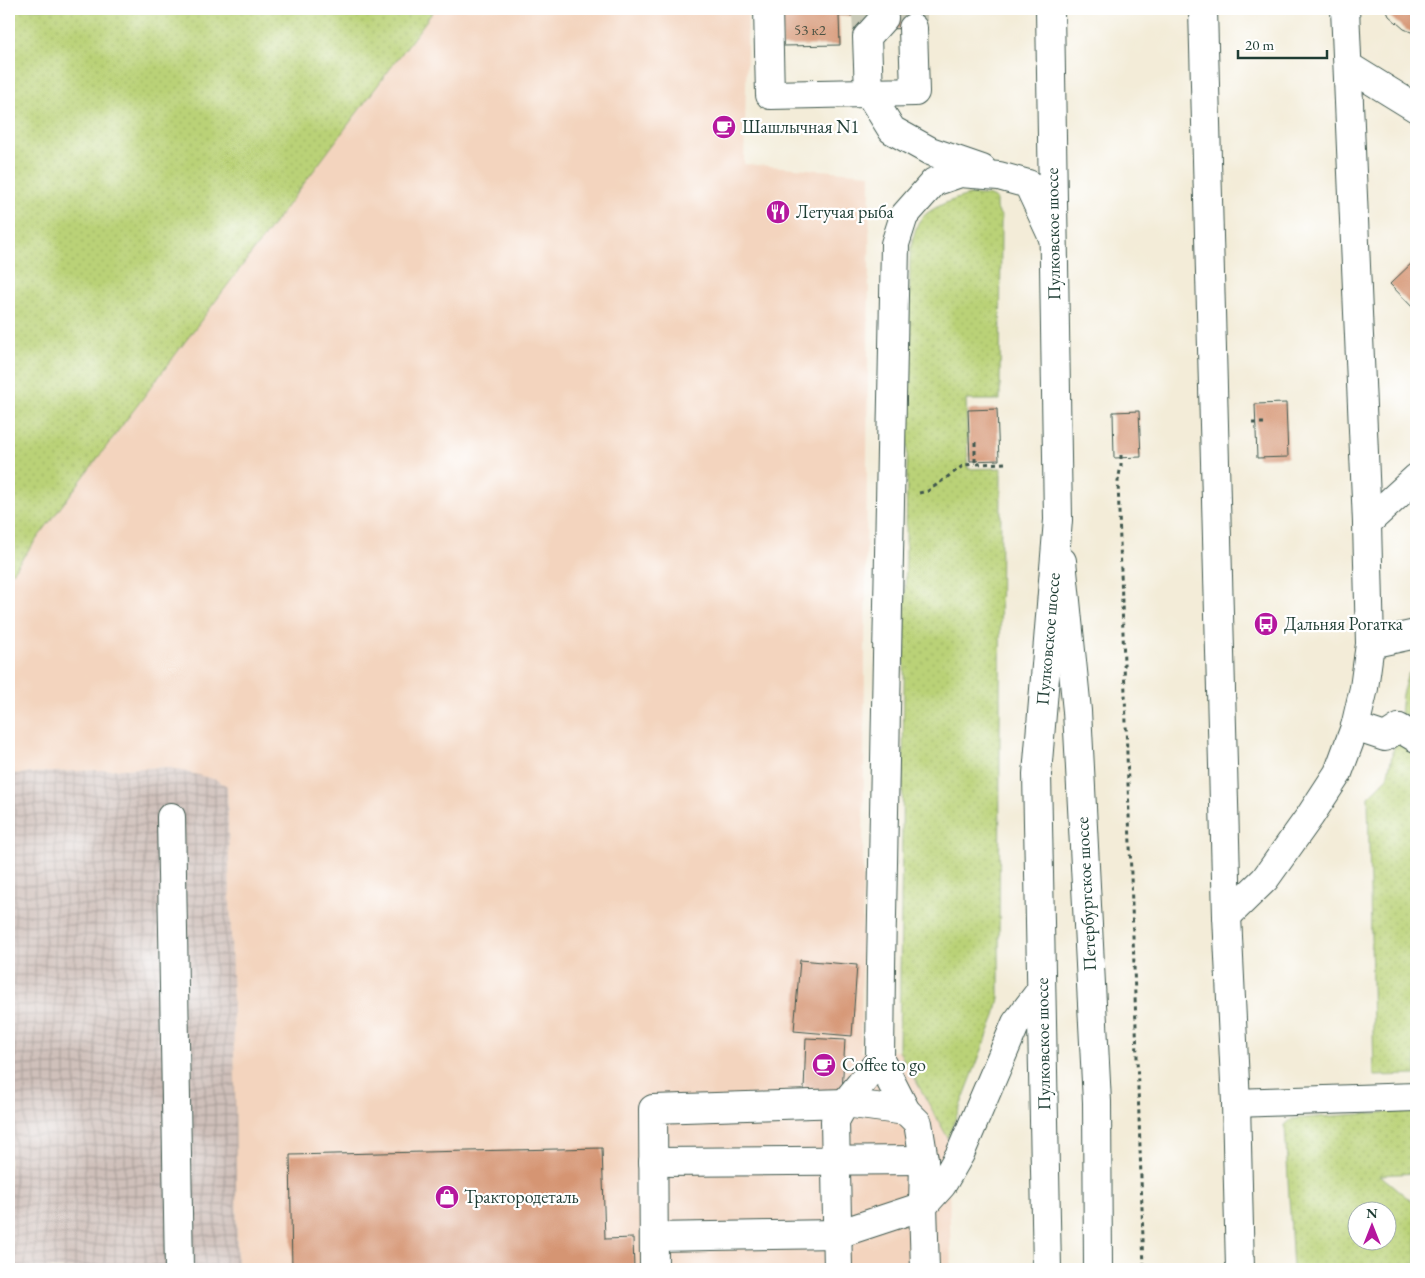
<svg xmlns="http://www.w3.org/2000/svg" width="1425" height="1278" font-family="'EB Garamond',serif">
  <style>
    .built { fill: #f3d4be }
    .industrial { fill: url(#industrial-grid) }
    .grass { fill: url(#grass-dots); stroke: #6c8856; fill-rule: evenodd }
    .building { fill: #d59573 }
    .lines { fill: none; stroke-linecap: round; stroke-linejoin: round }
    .minor-tunnel { stroke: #c9c9b7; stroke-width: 28; stroke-dasharray: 28 14; stroke-linecap: butt }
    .minor-casing { stroke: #3f574d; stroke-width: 30 }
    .major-casing { stroke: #3f574d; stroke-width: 30 }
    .highway-casing { stroke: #3f574d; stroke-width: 30 }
    .path { stroke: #3f574d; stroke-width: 3; stroke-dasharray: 4 4; stroke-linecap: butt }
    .minor { stroke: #fff; stroke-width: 28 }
    .major { stroke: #fff; stroke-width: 28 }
    .highway { stroke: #fff; stroke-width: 28 }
    .labels { text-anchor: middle; stroke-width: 4.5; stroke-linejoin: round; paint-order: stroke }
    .number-label { font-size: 15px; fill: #4c5344 }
    .poi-label { font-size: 18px; fill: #1f3d34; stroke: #fff; text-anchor: start }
    .street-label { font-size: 18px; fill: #1f3d34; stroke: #fff }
  </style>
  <defs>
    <pattern id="industrial-grid" width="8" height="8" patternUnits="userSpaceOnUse" patternTransform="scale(1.25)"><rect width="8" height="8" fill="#cfc0ba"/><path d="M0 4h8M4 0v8" fill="none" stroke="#a79d98"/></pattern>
    <pattern id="grass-dots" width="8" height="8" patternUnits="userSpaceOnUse" patternTransform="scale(1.25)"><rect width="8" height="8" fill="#bad277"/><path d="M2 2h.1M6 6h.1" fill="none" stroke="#9fb568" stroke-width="1.8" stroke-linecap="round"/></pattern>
  </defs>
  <rect width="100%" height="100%" fill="#fff"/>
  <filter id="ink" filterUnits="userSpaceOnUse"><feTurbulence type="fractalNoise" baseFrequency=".02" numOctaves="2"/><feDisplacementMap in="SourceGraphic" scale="10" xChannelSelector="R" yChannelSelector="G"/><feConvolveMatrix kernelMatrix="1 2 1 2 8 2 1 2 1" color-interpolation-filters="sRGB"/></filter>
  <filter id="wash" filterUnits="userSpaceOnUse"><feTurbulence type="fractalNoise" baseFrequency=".0096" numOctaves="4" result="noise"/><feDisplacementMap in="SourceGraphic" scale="20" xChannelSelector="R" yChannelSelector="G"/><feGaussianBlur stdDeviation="1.12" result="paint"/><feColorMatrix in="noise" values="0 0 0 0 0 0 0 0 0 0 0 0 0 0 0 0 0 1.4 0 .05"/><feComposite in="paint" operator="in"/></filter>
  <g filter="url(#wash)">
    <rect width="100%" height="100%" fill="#f3ecd8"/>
    <!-- built -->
    <polygon class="built" points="435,9 748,9 744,164 870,174 861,1052 899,1051 948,1138 951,1269 237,1269 235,1087 227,786 167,767 9,774 9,576"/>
    <!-- industrial -->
    <polygon class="industrial" points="167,767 217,780 227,786 235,1087 237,1269 9,1269 9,774"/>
    <!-- grass -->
    <g class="grass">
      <polygon points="9,9 435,9 9,576"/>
      <path d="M969 195H988L996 199V208L1001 216 1000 400H966L968 469 1001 468 999 998 995 1016 948 1138 899 1051 910 250C913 241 915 226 920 220 930 207 955 199 969 195Z"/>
      <polygon points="1416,668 1416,715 1400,715 1402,694 1408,674"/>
      <polygon points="1396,738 1416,738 1416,1075 1374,1076 1368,797 1387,778"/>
      <path d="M1416 1110V1173L1380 1175 1416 1205V1269H1293L1285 1125 1292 1119ZM1358 1210H1388V1240H1358Z"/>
    </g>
    <g id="blocks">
      <!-- building -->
      <g class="building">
        <polygon points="781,9 922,9 923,28 884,29 883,15 839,16 840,45 782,46"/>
        <polygon points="1386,9 1416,9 1416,34 1404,29 1389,16"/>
        <polygon points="1416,259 1416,311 1390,284"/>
        <polygon points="1286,403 1288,457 1257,458 1255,404"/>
        <polygon points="997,409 999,460 970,461 968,410"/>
        <polygon points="1139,411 1141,457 1114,458 1113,412"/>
        <polygon points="800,960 857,965 852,1036 794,1031"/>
        <polygon points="806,1038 845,1040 842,1092 804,1090"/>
        <polygon points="602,1148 605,1239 633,1238 634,1269 292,1269 290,1155"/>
      </g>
    </g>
  </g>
  <g filter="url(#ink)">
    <use href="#blocks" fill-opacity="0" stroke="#3f574d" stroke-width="1"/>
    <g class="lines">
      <!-- minor-tunnel -->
      <g class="minor-tunnel">
        <polyline points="866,9 867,37"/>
        <polyline points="913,9 913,28"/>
      </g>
      <!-- minor casing -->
      <g class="minor-casing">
        <g id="minor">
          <polyline points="768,9 770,95 915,92 913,28"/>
          <polyline points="884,18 867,37 869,93 892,130 930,151 982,169"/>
          <polyline points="1348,66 1416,108"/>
          <polyline points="1367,523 1416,478"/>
          <polyline points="1370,644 1416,634"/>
          <polyline points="1355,727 1385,737 1399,728 1416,738"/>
          <polyline points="171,817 179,1269"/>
          <polyline points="1227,916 1265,879 1310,816 1338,773 1355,727 1364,688 1370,644 1367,523 1345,9"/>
          <polyline points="1236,1103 1416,1097"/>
          <polyline points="653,1162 924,1160"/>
          <polyline points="654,1237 838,1234 923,1206 942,1185 960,1154 1016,1023 1041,990"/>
          <polyline points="654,1269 653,1109 845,1103 906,1111"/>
          <polyline points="838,1269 835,1121 845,1103 880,1060"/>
          <polyline points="925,1269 923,1206 924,1160 918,1123 906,1111 880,1060 881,967 895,244 904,216 934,182 960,173 999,176 1028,184 1053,238"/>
        </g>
      </g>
      <!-- major casing -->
      <g class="major-casing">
        <polyline id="major" points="1062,561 1077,711 1080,768 1097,1102 1098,1269"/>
      </g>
      <!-- highway casing -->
      <g class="highway-casing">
        <g id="highway">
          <polyline points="1203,9 1227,916 1236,1103 1240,1269"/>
          <polyline points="1047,1269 1037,774 1058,520 1050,9"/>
        </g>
      </g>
      <!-- path -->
      <g class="path">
        <polyline points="1252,423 1268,423"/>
        <polyline points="975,442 975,464 1006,463"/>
        <polyline points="1121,455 1121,466 1118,481 1144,1269"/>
        <polyline points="919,493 928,491 964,465 975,464"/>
      </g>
      <!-- minor -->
      <use href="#minor" class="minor"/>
      <!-- major -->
      <use href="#major" class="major"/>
      <!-- highway -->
      <use href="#highway" class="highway"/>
    </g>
  </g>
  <!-- icons -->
  <defs>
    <g id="cafe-disc" transform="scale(1.25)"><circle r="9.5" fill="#b5179e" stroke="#fff"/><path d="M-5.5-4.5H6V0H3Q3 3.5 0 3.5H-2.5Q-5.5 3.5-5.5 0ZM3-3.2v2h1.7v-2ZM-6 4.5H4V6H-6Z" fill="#fff"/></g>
    <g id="restaurant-disc" transform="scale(1.25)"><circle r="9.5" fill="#b5179e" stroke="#fff"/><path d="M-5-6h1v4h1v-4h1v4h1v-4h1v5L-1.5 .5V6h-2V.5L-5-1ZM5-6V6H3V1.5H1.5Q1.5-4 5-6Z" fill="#fff"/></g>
    <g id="bus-disc" transform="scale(1.25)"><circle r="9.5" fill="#b5179e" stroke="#fff"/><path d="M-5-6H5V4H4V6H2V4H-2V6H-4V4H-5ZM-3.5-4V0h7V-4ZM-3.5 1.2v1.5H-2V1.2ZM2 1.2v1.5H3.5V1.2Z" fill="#fff"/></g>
    <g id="shop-disc" transform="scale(1.25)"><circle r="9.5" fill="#b5179e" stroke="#fff"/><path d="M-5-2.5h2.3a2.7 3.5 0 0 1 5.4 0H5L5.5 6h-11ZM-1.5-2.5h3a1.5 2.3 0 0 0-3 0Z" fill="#fff"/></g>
  </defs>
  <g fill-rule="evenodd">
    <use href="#cafe-disc" x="724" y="127"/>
    <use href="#restaurant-disc" x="778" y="212"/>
    <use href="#bus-disc" x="1266" y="624"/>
    <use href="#cafe-disc" x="824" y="1065"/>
    <use href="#shop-disc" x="447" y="1197"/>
  </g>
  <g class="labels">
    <!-- number labels -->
    <g class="number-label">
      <text x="810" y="35">53 к2</text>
    </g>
    <!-- poi labels -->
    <g class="poi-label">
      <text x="742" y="133">Шашлычная N1</text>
      <text x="796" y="218">Летучая рыба</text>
      <text x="1284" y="630">Дальняя Рогатка</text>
      <text x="842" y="1071">Coffee to go</text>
      <text x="464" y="1203">Трактородеталь</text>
    </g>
    <!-- street labels -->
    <g class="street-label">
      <text transform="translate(1053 234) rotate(-91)" y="6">Пулковское шоссе</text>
      <text transform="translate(1048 639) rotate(-85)" y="6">Пулковское шоссе</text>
      <text transform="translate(1086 894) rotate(-93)" y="6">Петербургское шоссе</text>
      <text transform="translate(1043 1044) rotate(-91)" y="6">Пулковское шоссе</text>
    </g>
  </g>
  <!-- margin -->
  <rect width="1425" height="1278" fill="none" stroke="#fff" stroke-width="30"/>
  <!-- north arrow -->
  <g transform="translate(1372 1226)"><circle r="24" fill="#ffffff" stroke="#a5b1ae"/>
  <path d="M0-4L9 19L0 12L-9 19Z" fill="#b5179e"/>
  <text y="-8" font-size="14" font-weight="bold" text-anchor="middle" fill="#1f3d34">N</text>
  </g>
  <!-- scale -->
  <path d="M1238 50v8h89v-8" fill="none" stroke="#1f3d34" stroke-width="2.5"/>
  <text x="1245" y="50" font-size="15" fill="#1f3d34" stroke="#ffffff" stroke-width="4" paint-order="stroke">20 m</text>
</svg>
